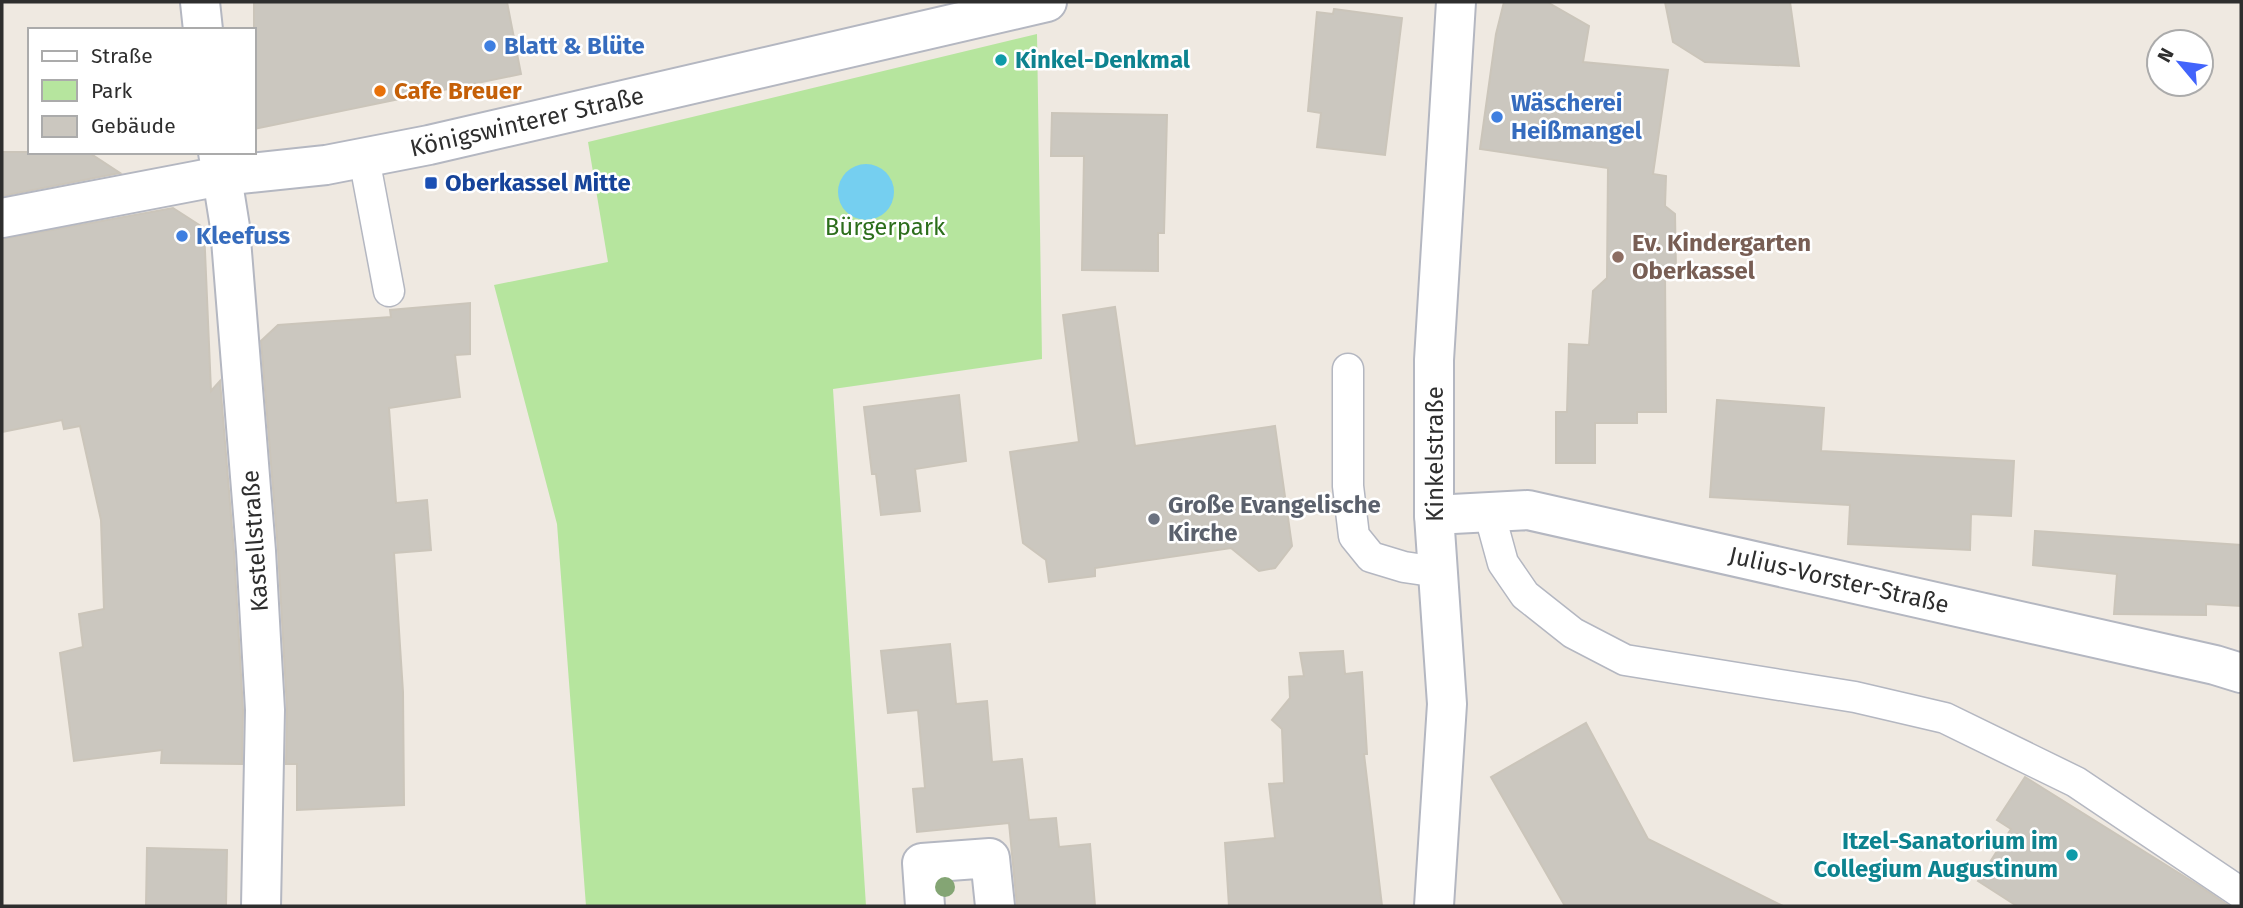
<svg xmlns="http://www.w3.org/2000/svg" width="2243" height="908" font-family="'Fira Sans',sans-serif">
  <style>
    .green { fill: #b6e59e }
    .water { fill: #75cff0 }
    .building { fill: #cbc7bf; stroke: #cbc5ba; stroke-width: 2 }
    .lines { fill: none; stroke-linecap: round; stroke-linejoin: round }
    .service-casing { stroke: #b4b7c1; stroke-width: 33 }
    .minor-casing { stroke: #b4b7c1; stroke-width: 42 }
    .secondary-casing { stroke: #b4b7c1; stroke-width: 42 }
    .service { stroke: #fff; stroke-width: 30 }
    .minor { stroke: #fff; stroke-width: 38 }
    .secondary { stroke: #fff; stroke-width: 38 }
    .tree { fill: #84a574 }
    .shop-dot { fill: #3f7fe0; stroke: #fff; stroke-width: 2.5 }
    .culture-dot { fill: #0f9aa8; stroke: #fff; stroke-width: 2.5 }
    .food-dot { fill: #e8710a; stroke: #fff; stroke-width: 2.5 }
    .transit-dot { fill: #1a4fb4; stroke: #fff; stroke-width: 2.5 }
    .education-dot { fill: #8d6e63; stroke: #fff; stroke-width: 2.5 }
    .worship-dot { fill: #6b7280; stroke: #fff; stroke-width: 2.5 }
    .labels { text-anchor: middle; stroke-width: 5; stroke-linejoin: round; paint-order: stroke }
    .shop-label { font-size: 24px; font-weight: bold; fill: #366cbe; stroke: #fff; text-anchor: start }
    .culture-label { font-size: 24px; font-weight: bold; fill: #0d838f; stroke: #fff; text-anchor: start }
    .food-label { font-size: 24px; font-weight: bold; fill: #c56008; stroke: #fff; text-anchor: start }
    .street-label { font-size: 24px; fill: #2e2e2e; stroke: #fff }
    .transit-label { font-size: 24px; font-weight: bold; fill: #164399; stroke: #fff; text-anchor: start }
    .park-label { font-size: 24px; fill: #2c6e1b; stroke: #fff }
    .education-label { font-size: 24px; font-weight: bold; fill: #785e54; stroke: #fff; text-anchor: start }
    .worship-label { font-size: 24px; font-weight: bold; fill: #5b616d; stroke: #fff; text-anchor: start }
  </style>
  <rect width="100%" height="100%" fill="#efe9e1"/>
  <!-- green -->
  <polygon class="green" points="1037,34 1042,359 833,389 866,906 586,906 557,524 494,285 608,262 588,142"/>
  <!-- water -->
  <circle class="water" cx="866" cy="192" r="28"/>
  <!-- building -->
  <g class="building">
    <polygon points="254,2 507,2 521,74 254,129"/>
    <polygon points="1504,2 1547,2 1589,26 1583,62 1668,70 1653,174 1666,176 1665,206 1675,214 1676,271 1665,272 1666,412 1637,412 1637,423 1595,423 1595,463 1556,463 1556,412 1567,412 1569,344 1589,345 1593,291 1607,278 1608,168 1480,149 1496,34"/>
    <polygon points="1665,2 1790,2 1799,66 1705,62 1673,42"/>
    <polygon points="1334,9 1402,18 1385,155 1317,147 1321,113 1308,111 1317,12 1333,14"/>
    <polygon points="1052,113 1167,115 1164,233 1158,233 1158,271 1082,270 1084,156 1051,156"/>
    <polygon points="2,152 88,152 120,173 2,196"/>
    <polygon points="173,208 204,228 211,391 220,381 234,552 243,710 242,764 161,763 162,750 74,761 60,653 83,647 79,614 104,609 101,520 80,426 64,429 62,420 2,432 2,239"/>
    <polygon points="470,303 470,354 455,355 460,397 389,408 396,503 427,500 431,550 394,553 403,692 404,805 297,810 297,764 286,764 287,709 278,550 261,341 278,325 391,317 390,310"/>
    <polygon points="1115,307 1135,446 1275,426 1292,546 1275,568 1259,571 1231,548 1095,568 1095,576 1049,582 1046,560 1023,543 1010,452 1079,442 1063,315"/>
    <polygon points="959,395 966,461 915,469 920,511 881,515 876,474 872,474 864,407"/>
    <polygon points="1717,400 1824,408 1821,451 2014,461 2011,516 1971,514 1970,550 1848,544 1850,505 1710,497"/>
    <polygon points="2035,531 2241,545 2241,606 2206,604 2206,615 2114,614 2117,574 2033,565"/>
    <polygon points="950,644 956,704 987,701 992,762 1022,759 1029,820 1056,818 1059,847 1090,844 1095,906 1017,906 1009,823 917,832 913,789 925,788 918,710 888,713 881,651"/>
    <polygon points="1343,651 1345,674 1362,672 1367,754 1364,754 1382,906 1229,906 1225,843 1275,838 1269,784 1284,783 1282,729 1272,720 1290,698 1289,677 1304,676 1300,653"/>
    <polygon points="1586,723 1648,839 1783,906 1565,906 1491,777"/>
    <polygon points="2025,777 2198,885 2229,906 2017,906 1978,881 2011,829 1997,820"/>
    <polygon points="147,848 227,850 226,906 146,906"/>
  </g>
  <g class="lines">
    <!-- service casing -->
    <g class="service-casing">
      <g id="service">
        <polyline points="364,158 389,291"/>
        <polyline points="1348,369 1348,486 1354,536 1371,557 1404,567 1438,572"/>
        <polyline points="1489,512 1503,563 1525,595 1573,633 1625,660 1855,697 1945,718 2076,782 2241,893"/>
      </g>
    </g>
    <!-- minor casing -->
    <g class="minor-casing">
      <g id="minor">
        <polyline points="200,2 203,30"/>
        <polyline points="218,152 230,227 256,551 265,710 261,906"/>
        <polyline points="1434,515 1528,510 2215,665 2241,673"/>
        <polyline points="925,906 922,863 990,858 995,906"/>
        <polyline points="1434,906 1447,704 1434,515 1434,360 1456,2"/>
      </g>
    </g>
    <!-- secondary casing -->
    <g class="secondary-casing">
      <polyline id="secondary" points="2,218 221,176 326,165 429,145 1047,2"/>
    </g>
    <!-- service -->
    <use href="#service" class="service"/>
    <!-- minor -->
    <use href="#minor" class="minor"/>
    <!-- secondary -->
    <use href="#secondary" class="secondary"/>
  </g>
  <!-- trees -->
  <circle class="tree" cx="945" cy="887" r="10"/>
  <!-- markers -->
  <g class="shop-dot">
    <circle cx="490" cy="46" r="7"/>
    <circle cx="1497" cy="117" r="7"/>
    <circle cx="182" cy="236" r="7"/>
  </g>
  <g class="culture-dot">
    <circle cx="1001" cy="60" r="7"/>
    <circle cx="2072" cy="855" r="7"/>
  </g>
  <circle class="food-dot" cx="380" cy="91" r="7"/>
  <rect class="transit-dot" x="424" y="176" width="14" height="14" rx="3.5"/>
  <circle class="education-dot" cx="1618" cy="257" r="7"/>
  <circle class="worship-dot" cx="1154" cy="519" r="7"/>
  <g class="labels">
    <!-- shop labels -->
    <g class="shop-label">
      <text x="504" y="54">Blatt &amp; Blüte</text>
      <text x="1511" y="111">Wäscherei<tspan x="1511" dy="28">Heißmangel</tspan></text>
      <text x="196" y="244">Kleefuss</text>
    </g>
    <!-- culture labels -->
    <g class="culture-label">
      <text x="1015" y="68">Kinkel-Denkmal</text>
      <text x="2058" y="849" text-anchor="end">Itzel-Sanatorium im<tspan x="2058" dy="28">Collegium Augustinum</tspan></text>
    </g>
    <!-- food labels -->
    <g class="food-label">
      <text x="394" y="99">Cafe Breuer</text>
    </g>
    <!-- street labels -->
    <g class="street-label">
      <text transform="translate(527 122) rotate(-13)" y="8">Königswinterer Straße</text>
      <text transform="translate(1435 454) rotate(-90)" y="8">Kinkelstraße</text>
      <text transform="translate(255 541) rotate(-94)" y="8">Kastellstraße</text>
      <text transform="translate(1839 580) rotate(13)" y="8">Julius-Vorster-Straße</text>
    </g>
    <!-- transit labels -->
    <g class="transit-label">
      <text x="445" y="191">Oberkassel Mitte</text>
    </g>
    <!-- park labels -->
    <g class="park-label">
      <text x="885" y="235">Bürgerpark</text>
    </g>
    <!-- education labels -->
    <g class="education-label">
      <text x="1632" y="251">Ev. Kindergarten<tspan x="1632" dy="28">Oberkassel</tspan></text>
    </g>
    <!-- worship labels -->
    <g class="worship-label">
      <text x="1168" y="513">Große Evangelische<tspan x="1168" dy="28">Kirche</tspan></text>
    </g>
  </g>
  <!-- border -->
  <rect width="2243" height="908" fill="none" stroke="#2e2e2e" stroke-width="7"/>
  <!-- legend -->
  <rect x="28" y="28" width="228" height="126" fill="#ffffff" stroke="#ababab" stroke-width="2"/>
  <rect x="42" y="51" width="35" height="10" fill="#ffffff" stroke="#ababab" stroke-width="2"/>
  <text x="91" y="63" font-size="21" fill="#2e2e2e">Straße</text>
  <rect x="42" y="80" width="35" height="21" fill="#b6e59e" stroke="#ababab" stroke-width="2"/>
  <text x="91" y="98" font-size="21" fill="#2e2e2e">Park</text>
  <rect x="42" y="116" width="35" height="21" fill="#cbc7bf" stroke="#ababab" stroke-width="2"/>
  <text x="91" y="133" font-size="21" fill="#2e2e2e">Gebäude</text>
  <!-- north arrow -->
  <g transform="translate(2180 63) rotate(299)"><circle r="33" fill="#ffffff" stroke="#ababab" stroke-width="2"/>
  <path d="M0-5L12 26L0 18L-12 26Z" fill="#4264fb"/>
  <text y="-10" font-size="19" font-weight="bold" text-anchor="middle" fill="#2e2e2e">N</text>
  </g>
</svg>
